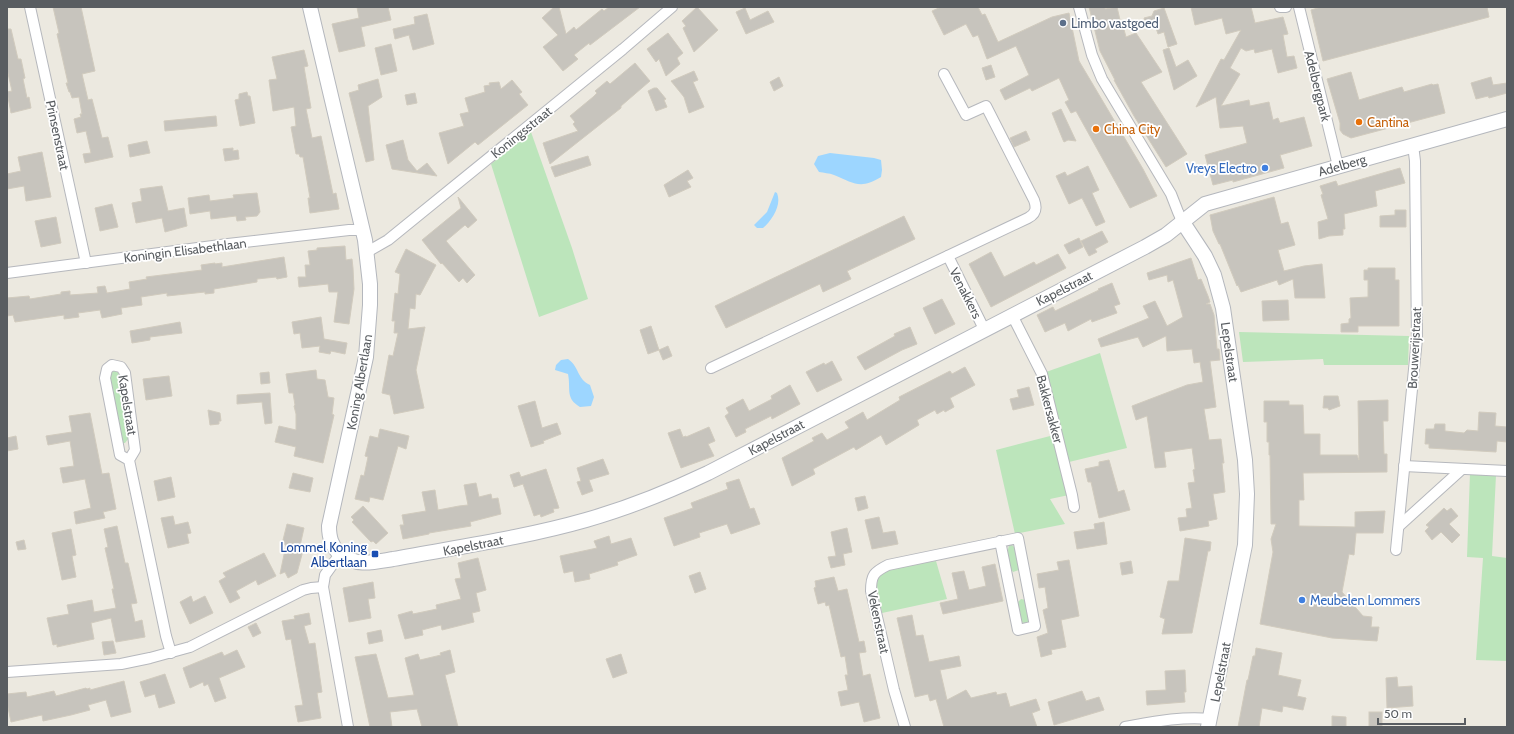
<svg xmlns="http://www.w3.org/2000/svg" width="1514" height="734" font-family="Cabin,sans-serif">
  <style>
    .green { fill: #bce5bb }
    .water { fill: #9dd6ff }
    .building { fill: #c7c4bd; stroke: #d1cbbe }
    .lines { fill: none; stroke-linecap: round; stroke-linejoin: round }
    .minor-casing { stroke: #b6b8bd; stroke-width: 12 }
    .secondary-casing { stroke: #b4b7bd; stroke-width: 16 }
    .minor { stroke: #fff; stroke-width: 10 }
    .secondary { stroke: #fff; stroke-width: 14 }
    .service-dot { fill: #5c6f8a; stroke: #fff; stroke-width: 1.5 }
    .food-dot { fill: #e8710a; stroke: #fff; stroke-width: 1.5 }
    .shop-dot { fill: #3f7fe0; stroke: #fff; stroke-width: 1.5 }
    .transit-dot { fill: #1a4fb4; stroke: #fff; stroke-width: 1.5 }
    .labels { text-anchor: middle; stroke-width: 3.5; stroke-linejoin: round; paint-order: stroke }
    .service-label { font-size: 13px; fill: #4e5e75; stroke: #fff; text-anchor: start }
    .street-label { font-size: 13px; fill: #595d61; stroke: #fff }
    .food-label { font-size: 13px; fill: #c56008; stroke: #fff; text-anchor: start }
    .shop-label { font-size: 13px; fill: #366cbe; stroke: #fff; text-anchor: end }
    .transit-label { font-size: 13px; fill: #164399; stroke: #fff; text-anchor: end }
  </style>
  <rect width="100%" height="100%" fill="#ece9e0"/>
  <!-- green -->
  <g class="green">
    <polygon points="531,132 572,248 588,299 539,317 491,164"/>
    <polygon points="1239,332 1409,336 1408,365 1324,365 1323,359 1243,362"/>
    <polygon points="1100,353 1127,448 1069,462 1046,372"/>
    <polygon points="113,369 118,371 128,439 125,443 122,443 120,440 110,375"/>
    <polygon points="1054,435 1069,495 1050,499 1065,524 1015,534 996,450"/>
    <polygon points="1470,473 1496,475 1492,556 1507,558 1507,661 1476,660 1483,558 1467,557"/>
    <path d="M1012 545 1015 548 1019 568V570L1013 572C1009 567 1006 552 1009 546Z"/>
    <path d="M936 561 947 599 882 613 877 586C877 580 879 576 884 572 893 566 924 563 936 561Z"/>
    <polygon points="1021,599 1026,600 1030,623 1025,624 1022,622 1018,602"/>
  </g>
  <!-- water -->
  <g class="water">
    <path d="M830 153 874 158 881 160 882 170 881 177C860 190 854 183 834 175 829 173 824 173 819 172L814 164 818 156Z"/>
    <path d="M775 192 777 193C782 205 772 220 763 228H757L754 225 767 212Z"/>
    <path d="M568 359C579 366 577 379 590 385L594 397 591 406 580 407C565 398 571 389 568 374L555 370 556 365 561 360Z"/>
  </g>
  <!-- building -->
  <g class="building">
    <polygon points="53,7 81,7 95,71 82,74 88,100 92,99 102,138 108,137 113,157 85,163 83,154 91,153 86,131 77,133 74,119 81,117 80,114 82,114 79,97 72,98 70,92 69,92 66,83 68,83 57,34 59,33"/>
    <polygon points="357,7 388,7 391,20 361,27 365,46 339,52 332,24 359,18"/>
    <polygon points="554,7 559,7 566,34 574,27 576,30 602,9 604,11 609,7 640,7 590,45 589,43 574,55 578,59 563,71 543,47 558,35 542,18"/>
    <polygon points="697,7 718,30 694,52 683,28 686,26 682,21"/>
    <polygon points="941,7 978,7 982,15 985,14 998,42 1052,17 1069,13 1079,61 1143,169 1157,196 1130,208 1076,111 1071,113 1065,102 1069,100 1059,78 1032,91 1030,88 1005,100 1000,90 1029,75 1016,46 987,59 978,35 973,37 966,24 944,35 932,11"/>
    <polygon points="1089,7 1105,7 1105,9 1117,7 1120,20 1122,22 1126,37 1136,33 1162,72 1141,82 1187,154 1166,167 1134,116 1114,80 1115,80 1100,51"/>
    <polygon points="1191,7 1251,7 1255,23 1283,17 1288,34 1283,35 1287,57 1294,56 1297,68 1278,73 1272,49 1255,53 1254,49 1246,51 1241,48 1230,68 1240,74 1221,106 1249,100 1250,106 1269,102 1273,120 1278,118 1280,123 1304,117 1312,146 1280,155 1284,168 1233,182 1233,180 1213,185 1205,155 1247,143 1243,126 1220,128 1216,97 1196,107 1221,59 1224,60 1241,30 1226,34 1222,18 1195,25"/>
    <polygon points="1321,7 1487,7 1489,17 1323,61 1311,10"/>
    <polygon points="745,8 750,20 768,11 774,22 746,34 736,12"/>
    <polygon points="1164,8 1177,44 1168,47 1164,32 1158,34 1155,25 1147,28 1144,18 1152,16 1154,11"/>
    <polygon points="427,14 434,44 413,50 409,35 395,39 393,29 415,24 414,17"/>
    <polygon points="7,29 11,29 18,59 21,59 25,78 23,79 27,98 29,97 31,108 11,113 7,92 12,91 7,69"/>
    <polygon points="668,33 683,53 677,58 680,64 666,76 659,59 656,62 647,49"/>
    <polygon points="391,44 397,71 381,75 375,48"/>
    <polygon points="1169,48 1176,67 1188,60 1197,76 1174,90 1163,50"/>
    <polygon points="304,50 308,66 304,67 311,108 306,109 312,138 321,136 333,194 336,193 339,209 310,213 308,198 310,198 303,157 300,157 299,154 296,154 291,127 296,126 294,107 273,111 269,80 277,79 272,57"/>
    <polygon points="635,63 650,81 621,106 621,108 550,164 543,143 578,131 573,124 575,122 570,116 593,97 597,93 595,91 607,81 610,84"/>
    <polygon points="991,65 995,77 986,80 982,68"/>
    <polygon points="694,71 698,80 693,82 704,107 689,113 684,97 671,81"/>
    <polygon points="1351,72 1359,100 1402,87 1404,92 1432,84 1433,85 1438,84 1445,113 1351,138 1343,134 1340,130 1340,123 1327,79"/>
    <polygon points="779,77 783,86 774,91 770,82"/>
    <polygon points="1491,77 1493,85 1507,83 1507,93 1489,98 1488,96 1476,99 1471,83"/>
    <polygon points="378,79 382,97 368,106 374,160 366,162 349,93 359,90 358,85"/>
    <polygon points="512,80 522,92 519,94 528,105 478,145 475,142 448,164 439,133 464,126 460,114 469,112 465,98 485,92 484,86 490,85 489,83 499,82 501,89"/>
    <polygon points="654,88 657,88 666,99 664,100 667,107 656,111 648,91"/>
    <polygon points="247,92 248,96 250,96 255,123 240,126 235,100 239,99 239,94"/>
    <polygon points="415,93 417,103 407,105 405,95"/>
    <polygon points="1061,109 1076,141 1068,140 1064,142 1063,140 1052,113"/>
    <polygon points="216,116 217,126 165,131 164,121"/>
    <polygon points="1026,131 1030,140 1014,147 1010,138"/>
    <polygon points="403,140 408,160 417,171 427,163 437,176 392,169 386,145"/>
    <polygon points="147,141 150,153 130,157 128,145"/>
    <polygon points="233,148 233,151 238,150 239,159 225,161 223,149"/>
    <polygon points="42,152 51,197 26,201 24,186 7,189 7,174 21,171 18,157"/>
    <polygon points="588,156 591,165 555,177 551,167"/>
    <polygon points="1088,166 1099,190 1092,193 1105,222 1096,226 1082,198 1069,204 1056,176 1065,172 1067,176"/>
    <polygon points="1400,168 1405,183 1375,191 1377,206 1344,214 1345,229 1343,229 1343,235 1329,236 1319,239 1318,222 1328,219 1321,195 1323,194 1320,186 1336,181 1338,186"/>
    <polygon points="688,170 693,178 687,181 691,187 669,197 664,185"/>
    <polygon points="162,186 168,211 184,208 187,226 165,232 162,218 136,223 132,203 142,201 140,189"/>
    <polygon points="257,193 260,212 257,216 245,217 246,220 237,221 236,216 211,219 210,211 190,214 188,198 209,195 210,201 234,198 233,195"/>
    <polygon points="458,197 477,220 468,228 465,225 446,241 475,275 467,283 463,278 459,282 442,263 441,264 422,240 461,208"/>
    <polygon points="1274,197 1281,224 1288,222 1295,245 1278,250 1284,271 1304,266 1322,264 1325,298 1295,298 1293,279 1279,285 1277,280 1241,292 1238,285 1237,286 1220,244 1219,244 1213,231 1210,215"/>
    <polygon points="112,204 118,227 100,231 95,208"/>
    <polygon points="1395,210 1406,210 1406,227 1380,227 1380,216 1395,215"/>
    <polygon points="904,216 915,239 847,271 851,279 823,292 820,284 726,328 715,306"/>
    <polygon points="56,217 61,243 41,247 35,221"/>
    <polygon points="1102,231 1108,242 1095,249 1097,252 1089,256 1081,241"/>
    <polygon points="1079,238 1083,247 1069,254 1064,245"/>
    <polygon points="345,246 346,260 352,259 353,268 354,289 349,324 334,322 338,292 329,292 328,284 299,287 298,277 306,277 305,265 310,265 308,251 317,250 317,248"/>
    <polygon points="406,249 436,265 420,295 416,294 415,309 410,308 408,329 425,327 416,370 424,408 394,414 390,395 382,393 389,355 393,356 398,333 394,333 395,321 392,321 395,293 398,294 400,274 395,272"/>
    <polygon points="991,252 1004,277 1034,262 1036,265 1058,254 1066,268 991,307 969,264"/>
    <polygon points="284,257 287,277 277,279 276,277 257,279 257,282 214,289 214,293 205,294 205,292 167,296 167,293 141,297 142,305 121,308 122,314 102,318 100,310 78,313 79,317 64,319 64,315 15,322 13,315 7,316 7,298 29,296 30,299 61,294 61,292 70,291 70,295 98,293 97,287 105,286 107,293 130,289 129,282 147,279 146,277 202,270 201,265 215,263 215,264 222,263 222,267"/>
    <polygon points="1191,258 1198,280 1201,279 1208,296 1210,302 1206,304 1210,304 1214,315 1217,349 1219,349 1220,360 1210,361 1216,407 1204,409 1209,440 1221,439 1224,463 1222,463 1225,492 1213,494 1217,519 1208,521 1209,526 1180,531 1178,518 1187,517 1186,509 1192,508 1188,483 1195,482 1193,470 1195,469 1192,448 1164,452 1166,467 1155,468 1147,416 1136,420 1132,406 1187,385 1203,382 1200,362 1194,363 1192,349 1167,351 1166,336 1143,347 1138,337 1101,347 1098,339 1149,318 1143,306 1155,301 1167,326 1183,317 1173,280 1168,282 1167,275 1149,280 1147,273"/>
    <polygon points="1368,268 1395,268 1395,280 1399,280 1399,326 1358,326 1358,332 1341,332 1341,324 1349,323 1349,319 1351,318 1350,298 1368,297 1368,280 1364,280 1364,270 1368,270"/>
    <polygon points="1112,283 1120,304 1114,306 1117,313 1092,322 1091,319 1068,331 1065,323 1045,332 1037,315 1053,307 1055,311 1099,290 1098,289"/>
    <polygon points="942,299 955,324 935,334 923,308"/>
    <polygon points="1288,300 1289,320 1263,321 1262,301"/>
    <polygon points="321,317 324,339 347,343 345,354 331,351 330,354 319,352 320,346 302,348 300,333 294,334 292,322"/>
    <polygon points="180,322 182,333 150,337 150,340 132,343 130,331"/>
    <polygon points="651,326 659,350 648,354 640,330"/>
    <polygon points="910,327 917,344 902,350 865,370 857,357 895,336 894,334"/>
    <polygon points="668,346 672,356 663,360 659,350"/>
    <polygon points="832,361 842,380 817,392 806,372 824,363 825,365"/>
    <polygon points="965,367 975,385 950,398 954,407 945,412 944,410 937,414 935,410 917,420 919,425 886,445 881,435 856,450 854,447 813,469 815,474 792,486 782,458 814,441 812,438 822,433 827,440 849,428 845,422 863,412 867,420 900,400 899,397 950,371 952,374"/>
    <polygon points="316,370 317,379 325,380 328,397 334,398 332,414 334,415 323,463 294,456 296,447 275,442 279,426 296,430 296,414 294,406 295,405 293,393 289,393 286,374"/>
    <polygon points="269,372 270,383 261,384 260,373"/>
    <polygon points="169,376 172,396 146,400 143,379"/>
    <polygon points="790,385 800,404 772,419 771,416 745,429 746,432 736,437 725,416 729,413 726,408 743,399 749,411 772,399 771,396"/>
    <polygon points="1029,387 1034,405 1013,410 1010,399 1019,397 1017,390"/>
    <polygon points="270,393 272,423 265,424 262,402 237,404 237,395"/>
    <polygon points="1324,396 1338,396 1340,406 1329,410 1328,408 1323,408"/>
    <polygon points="1388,400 1388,421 1383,421 1384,454 1387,454 1387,472 1303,473 1304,500 1299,500 1299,526 1355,527 1355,512 1385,511 1383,533 1356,533 1354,555 1349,554 1342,592 1363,616 1372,617 1371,627 1379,627 1377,641 1332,638 1260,624 1273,552 1271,539 1276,524 1271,524 1270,455 1269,455 1269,442 1267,442 1267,422 1264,422 1264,401 1289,401 1289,405 1303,405 1304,434 1320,434 1320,455 1357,455 1359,460 1358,401"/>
    <polygon points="535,401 542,428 557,423 561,434 543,441 544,443 531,447 518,406"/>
    <polygon points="208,410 220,413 221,421 219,421 219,424 210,425"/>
    <polygon points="1479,412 1496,413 1495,426 1507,427 1507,442 1497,441 1496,452 1429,448 1429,444 1425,444 1426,429 1434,429 1435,424 1445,424 1445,431 1464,433 1467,430 1478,431"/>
    <polygon points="90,413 102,474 109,473 116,509 103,512 105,518 76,524 74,512 91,508 85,479 63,483 60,468 74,466 70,441 48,445 46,436 72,432 69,416"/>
    <polygon points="709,427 715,441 708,444 714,456 681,468 668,433 680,429 683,437 686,436 686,437"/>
    <polygon points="380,429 409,436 406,449 398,446 383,500 370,497 369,502 355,499 361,475 364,476 368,457 365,456 370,436 378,438"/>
    <polygon points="16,436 18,449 7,451 7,438"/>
    <polygon points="603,459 609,474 589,480 593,491 582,495 577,482 581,481 577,468"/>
    <polygon points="1109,460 1118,492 1124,490 1130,510 1099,518 1091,482 1088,482 1085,469 1099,466 1099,462"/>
    <polygon points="546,469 559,508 553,509 554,512 541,517 540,514 534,516 523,484 514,487 510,475 519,472 521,477"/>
    <polygon points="293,473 313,478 310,492 289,488"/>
    <polygon points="171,477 175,497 158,501 154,481"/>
    <polygon points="739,479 750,509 754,508 760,524 731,534 727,524 699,533 700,537 674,546 664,518 693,508 691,503 728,489 726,483"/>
    <polygon points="476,483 479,497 491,494 492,499 498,498 501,514 470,522 471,526 429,533 429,534 403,539 400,525 404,525 402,515 426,511 422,492 435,490 438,510 459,506 468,505 464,485"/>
    <polygon points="865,496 868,508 858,511 855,498"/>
    <polygon points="363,506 388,533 376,544 373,541 371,542 352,522 354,520 351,517"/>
    <polygon points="1444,508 1447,511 1451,508 1458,516 1449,524 1460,535 1452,543 1441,532 1432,540 1425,531 1429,527 1426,525"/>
    <polygon points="173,516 175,525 188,522 191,533 187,534 189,543 168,548 161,518"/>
    <polygon points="879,517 883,533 895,531 898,544 872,549 865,520"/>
    <polygon points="1104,522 1107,544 1077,549 1074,532 1095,529 1094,524"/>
    <polygon points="287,524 304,528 300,546 304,547 297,573 288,578 285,572 280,574 286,545 282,544"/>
    <polygon points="117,526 125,563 128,563 137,603 131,604 135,622 142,620 145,637 116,642 111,618 91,623 94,639 57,647 57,644 53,645 47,618 69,614 67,605 92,600 94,612 116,608 112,589 114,589 105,548 108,547 104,529"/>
    <polygon points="847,528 852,552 843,554 845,565 831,568 828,557 836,556 831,532"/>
    <polygon points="71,529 76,555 72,556 76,577 62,580 52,533"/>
    <polygon points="609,536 611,544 631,538 637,555 617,562 618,565 589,574 590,579 575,582 573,571 564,573 560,556 597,548 594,541"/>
    <polygon points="1185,538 1211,542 1210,551 1208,551 1192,633 1162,634 1165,619 1160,617 1168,581 1179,581"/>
    <polygon points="24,540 26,549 18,550 16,542"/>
    <polygon points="264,553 276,576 258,585 256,580 236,591 240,598 230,603 219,581 226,577 223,573"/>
    <polygon points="478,558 486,590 476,593 480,611 472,613 474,622 442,630 441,625 422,630 423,635 405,639 398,615 412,611 413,614 437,609 436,605 461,599 455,579 461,578 458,563"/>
    <polygon points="1069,560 1079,616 1061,620 1066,647 1051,650 1052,654 1041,657 1037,637 1048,633 1043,610 1048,608 1045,587 1039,588 1037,574 1059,570 1057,562"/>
    <polygon points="1131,561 1133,573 1122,575 1120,563"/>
    <polygon points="995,564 1003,601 943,614 940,603 958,599 952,573 964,571 969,590 986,586 982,567"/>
    <polygon points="700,572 706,589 695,593 689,576"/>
    <polygon points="834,577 838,591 847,589 859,642 864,641 866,652 859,653 863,676 870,674 880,718 864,722 859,702 841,706 838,692 848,690 845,675 848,675 845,656 841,657 829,605 826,606 825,602 818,604 814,588 816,587 815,581"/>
    <polygon points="373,582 375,598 368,599 371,618 349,622 343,588"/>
    <polygon points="191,596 193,602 205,596 213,613 190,624 180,602"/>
    <polygon points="309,613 311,624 304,626 309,644 315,643 322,692 317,693 321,718 298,722 295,706 303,705 291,639 286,640 282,621 295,619 294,616"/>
    <polygon points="912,615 916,636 923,635 929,662 959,656 961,666 940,670 947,700 966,690 971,698 996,692 997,695 1006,693 1010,707 1036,699 1040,710 1032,713 1037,727 944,727 936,699 930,701 928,694 915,697 897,618"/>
    <polygon points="256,623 261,633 253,637 248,627"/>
    <polygon points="381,630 383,641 369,644 367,633"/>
    <polygon points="113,641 116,653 104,655 102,642"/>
    <polygon points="1256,648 1282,653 1278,675 1301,680 1297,696 1306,698 1303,710 1283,706 1282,712 1262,708 1259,727 1238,727 1247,680 1248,680 1253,656 1255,656"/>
    <polygon points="237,650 245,667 219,678 226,698 215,702 208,684 204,686 203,682 190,688 183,668 222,652 224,656"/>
    <polygon points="450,650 455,672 445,675 458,727 422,727 417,709 390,712 392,727 370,727 355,657 376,654 388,698 414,695 405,658 418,654 420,660 441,655 440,653"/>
    <polygon points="621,654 627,673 613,678 606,659"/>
    <polygon points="1185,670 1186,692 1184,692 1185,702 1147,705 1146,691 1166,690 1165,671"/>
    <polygon points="165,674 175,703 159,708 155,694 145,697 140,682"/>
    <polygon points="1397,677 1398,687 1412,686 1413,706 1387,708 1386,678"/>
    <polygon points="124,681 131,712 111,717 106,700 88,705 90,710 71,715 43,721 42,715 11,722 7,703 7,694 26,692 27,697 54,691 56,696 86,688 87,689 90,688 90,690"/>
    <polygon points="1082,691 1086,701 1099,697 1104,710 1054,725 1048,702"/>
    <rect x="1369" y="712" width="13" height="15"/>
    <polygon points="1332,716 1346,717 1346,727 1332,727"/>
  </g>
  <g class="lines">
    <!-- minor casing -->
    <g class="minor-casing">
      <g id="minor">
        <polyline points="30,7 86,263"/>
        <polyline points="1079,7 1092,55 1102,79 1171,194 1178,212 1182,221"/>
        <polyline points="1280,7 1286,7"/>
        <polyline points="1299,7 1338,166"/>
        <polyline points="367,252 388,240 623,49 672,7"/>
        <polyline points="948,256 984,329"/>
        <polyline points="7,273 228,244 349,230 363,230"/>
        <polyline points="1012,315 1042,374 1072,495 1074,507"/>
        <path d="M711 368 1028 218C1036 214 1037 208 1034 200L986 106 966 115 944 74"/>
        <polyline points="129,460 135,450 125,373 121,367 112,365 107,369 105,378 120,455 129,460 166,636 171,653"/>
        <polyline points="1404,466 1507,471"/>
        <polyline points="1399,526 1462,469"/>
        <polyline points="1396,550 1417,339 1415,161 1413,145"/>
        <polyline points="340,554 325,575 323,587 348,727"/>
        <polyline points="7,672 121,664 150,658 190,647 303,590 311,588 323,587"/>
        <path d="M905 727 894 690 871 591C871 575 874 572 888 565L1018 538 1035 626 1018 630 1000 541"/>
        <path d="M1125 727C1153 722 1182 716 1210 719"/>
      </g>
    </g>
    <!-- secondary casing -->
    <g class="secondary-casing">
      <g id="secondary">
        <path d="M310 7 365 240 370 284V305L366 357 329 526C329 537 331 546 340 554 356 567 374 562 393 559 457 547 523 538 586 520 628 508 668 492 708 473L1145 247 1166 235 1205 204 1507 119"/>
        <polyline points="1182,221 1205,256 1214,275 1223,308 1245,460 1247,494 1245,545 1208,727"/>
      </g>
    </g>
    <!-- minor -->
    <use href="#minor" class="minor"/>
    <!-- secondary -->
    <use href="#secondary" class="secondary"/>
  </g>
  <!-- markers -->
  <circle class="service-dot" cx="1063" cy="23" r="4"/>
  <g class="food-dot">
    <circle cx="1359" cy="122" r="4"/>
    <circle cx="1096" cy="129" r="4"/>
  </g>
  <g class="shop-dot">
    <circle cx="1265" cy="168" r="4"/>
    <circle cx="1302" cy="600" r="4"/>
  </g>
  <rect class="transit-dot" x="371" y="550" width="8" height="8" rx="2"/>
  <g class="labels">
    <!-- service labels -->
    <g class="service-label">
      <text x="1071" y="28">Limbo vastgoed</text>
    </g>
    <!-- street labels -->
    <g class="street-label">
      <text transform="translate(1318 86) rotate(76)" y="5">Adelbergpark</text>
      <text transform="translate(521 132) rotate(-39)" y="5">Koningsstraat</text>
      <text transform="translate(58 135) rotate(78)" y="5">Prinsenstraat</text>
      <text transform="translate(1342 165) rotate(-16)" y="5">Adelberg</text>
      <text transform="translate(185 250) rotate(-7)" y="5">Koningin Elisabethlaan</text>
      <text transform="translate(1064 288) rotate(-27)" y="5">Kapelstraat</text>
      <text transform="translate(966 293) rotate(63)" y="5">Venakkers</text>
      <text transform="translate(1414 348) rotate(-87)" y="5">Brouwerijstraat</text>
      <text transform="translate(1230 352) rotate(82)" y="5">Lepelstraat</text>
      <text transform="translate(359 382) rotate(-80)" y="5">Koning Albertlaan</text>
      <text transform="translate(128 405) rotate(81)" y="5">Kapelstraat</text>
      <text transform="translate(1050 409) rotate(75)" y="5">Bakkersakker</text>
      <text transform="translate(776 437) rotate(-28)" y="5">Kapelstraat</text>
      <text transform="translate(473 545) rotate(-11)" y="5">Kapelstraat</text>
      <text transform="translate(879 622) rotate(78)" y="5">Vekenstraat</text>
      <text transform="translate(1220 672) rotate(-79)" y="5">Lepelstraat</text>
    </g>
    <!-- food labels -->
    <g class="food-label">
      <text x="1367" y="127">Cantina</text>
      <text x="1104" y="134">China City</text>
    </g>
    <!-- shop labels -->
    <g class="shop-label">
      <text x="1257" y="173">Vreys Electro</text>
      <text x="1310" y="605" text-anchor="start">Meubelen Lommers</text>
    </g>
    <!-- transit labels -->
    <g class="transit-label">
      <text x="367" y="552">Lommel Koning<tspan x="367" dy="15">Albertlaan</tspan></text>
    </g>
  </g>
  <!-- border -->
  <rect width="1514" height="734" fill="none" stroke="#595d61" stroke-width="16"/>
  <!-- scale -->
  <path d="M1378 718v6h87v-6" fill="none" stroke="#595d61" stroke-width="2"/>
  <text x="1384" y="718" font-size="12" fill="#595d61" stroke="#ffffff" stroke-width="3" paint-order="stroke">50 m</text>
</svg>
